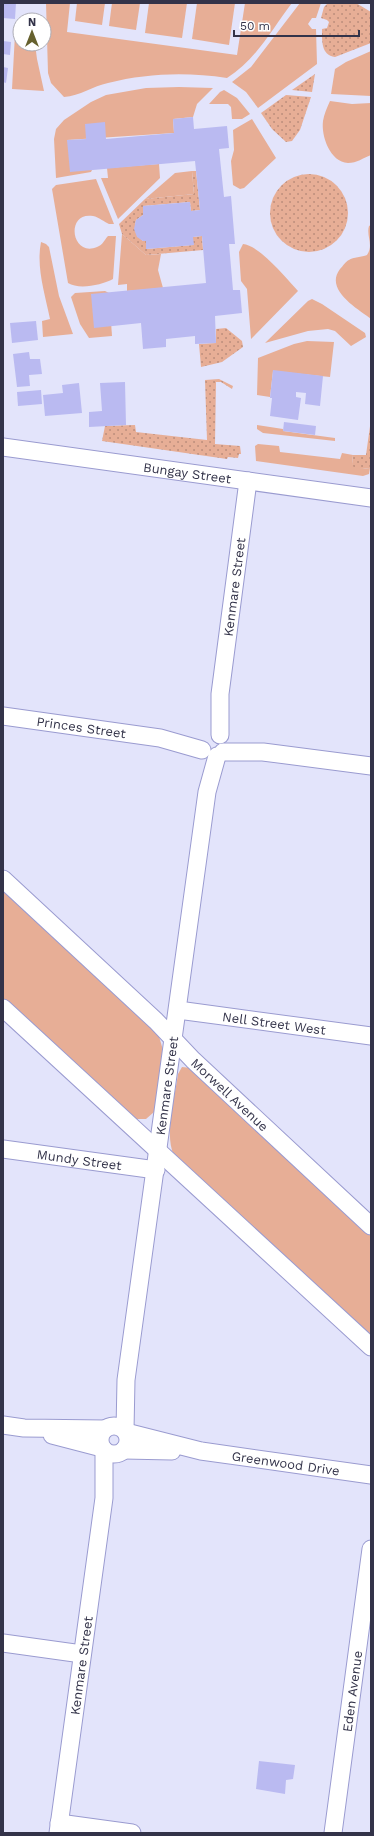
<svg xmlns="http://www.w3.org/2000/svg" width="374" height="1836" font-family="'Work Sans',sans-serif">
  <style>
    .green { fill: #e7ae96 }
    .garden { fill: url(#garden-dots) }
    .building { fill: #babaf1 }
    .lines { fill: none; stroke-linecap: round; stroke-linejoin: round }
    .minor-casing { stroke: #9a9bd0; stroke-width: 19 }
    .minor { stroke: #fff; stroke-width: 17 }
    .labels { text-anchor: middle; stroke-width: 3; stroke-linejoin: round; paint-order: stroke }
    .street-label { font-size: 13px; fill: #333349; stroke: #fff }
  </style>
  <defs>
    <pattern id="garden-dots" width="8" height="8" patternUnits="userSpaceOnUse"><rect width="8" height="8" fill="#e7ae96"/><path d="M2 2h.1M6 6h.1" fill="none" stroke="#bc8e7c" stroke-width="1.8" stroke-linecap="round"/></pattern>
  </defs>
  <rect width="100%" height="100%" fill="#e3e4fb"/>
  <!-- green -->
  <g class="green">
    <path d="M46 3H70L67 32 237 55 245 3H292C272 29 256 60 227 78 187 72 148 73 108 83 93 86 80 96 64 97L51 83 48 73Z"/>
    <polygon points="77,3 105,3 102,25 75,21"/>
    <polygon points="112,3 140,3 136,30 109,26"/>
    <polygon points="149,3 187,3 182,38 145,33"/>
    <polygon points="197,3 235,3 229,45 192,39"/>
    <polygon points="300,3 321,3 316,18 312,18 308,24 312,29 316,29 317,64 258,108 246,92 232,82 251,67"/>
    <polygon points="15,34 20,35 20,44 35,44 37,59 44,91 12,89"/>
    <polygon points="371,51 371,96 331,94 335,69 346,62"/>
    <polygon points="179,87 213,88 197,104 193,117 173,119 174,133 67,140 92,170 91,172 56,178 54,139 56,129 64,120 91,102 106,95 146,88"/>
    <polygon points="224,90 237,98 250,114 242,119 232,119 231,107 228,104 209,104 220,92"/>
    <path d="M330 101 352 104 371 103V155C363 158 357 163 348 163 330 162 321 136 323 121 324 114 327 108 330 101Z"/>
    <polygon points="252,119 276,158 244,188 240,189 233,185 231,161 234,150 233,130"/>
    <polygon points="159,164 160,178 118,219 101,178 108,178 107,168"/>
    <polygon points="192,171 194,194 145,199 175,173"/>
    <path d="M96 179 114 224H109C104 222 99 217 93 216 65 211 71 258 97 247 103 245 104 240 108 236H116L113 279C102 285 79 290 68 283L52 189 56 185Z"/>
    <path d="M371 225V319C358 309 324 290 340 269 343 266 346 261 349 260 353 257 362 257 367 255 374 245 366 236 369 226Z"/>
    <polygon points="122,234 146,255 161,254 158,270 163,288 127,291 127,284 118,285"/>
    <path d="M41 242 46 244 49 247 59 296 73 334 43 337 42 321 50 319C45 294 36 267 41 242Z"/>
    <path d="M243 244C259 245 287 279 298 291L251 339 247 289 241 281 239 252Z"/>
    <polygon points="105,291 109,293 112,336 89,338 80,324 71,297 75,293"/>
    <polygon points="312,299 322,304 365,333 366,337 351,346 335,331 328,329 308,331 265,343 308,301"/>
    <polygon points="307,341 334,342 330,377 273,371 270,397 257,395 258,358 294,344"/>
    <polygon points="257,425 283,429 283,431 335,438 335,441 263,433 257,429"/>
    <polygon points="258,444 279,446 280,452 340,459 342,453 353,455 352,464 362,469 370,468 369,474 363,476 256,461 255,446"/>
    <polygon points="3,888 158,1033 163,1050 155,1107 154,1112 146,1119 135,1119 130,1116 3,1000"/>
    <path d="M182 1067 191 1068 371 1233V1337L174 1155C164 1136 175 1096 178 1074Z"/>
  </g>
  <!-- garden -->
  <g class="garden">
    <path d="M328 3H356L371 12V43L335 57C321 55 322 41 322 29L327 28 329 22 327 20 321 18 324 7Z"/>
    <polygon points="315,74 312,92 292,90"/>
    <polygon points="286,95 311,97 300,130 292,141 286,142 272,129 261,113"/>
    <path d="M192 171H196L200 210 191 211 190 202 143 206V215L136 220C134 230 135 235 143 241H146V249L193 245V237L202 236 203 250 146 255 122 234 119 224 145 199 194 194Z"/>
    <circle cx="309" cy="213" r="39"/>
    <polygon points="226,328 242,341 243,347 222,362 201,367 199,344 216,343 216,329"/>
    <polygon points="219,379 233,386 232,389 221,382 216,382 215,444 240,446 241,454 239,454 238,458 228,457 227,459 102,441 105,426 135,425 136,432 207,440 205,380"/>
    <polygon points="371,419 370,468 362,469 354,468 352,464 353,455 366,455"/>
  </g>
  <!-- building -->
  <g class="building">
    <polygon points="3,3 16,3 15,19 3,18"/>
    <polygon points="3,41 11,42 10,55 3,54"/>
    <polygon points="3,67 8,68 6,83 3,82"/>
    <polygon points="193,117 194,129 227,126 229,148 219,149 224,197 231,196 235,244 229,244 233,290 240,290 242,313 215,316 216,343 195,344 195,336 166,339 166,347 143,349 141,323 94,328 91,294 206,283 202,236 193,237 194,245 146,249 146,241 143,241 137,237 134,229 136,220 143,215 143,206 190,202 191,211 200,210 195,161 70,172 67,140 86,139 85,124 105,122 106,139 174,133 173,119"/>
    <polygon points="36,321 38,340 12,343 10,323"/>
    <polygon points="29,352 30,359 40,359 42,374 29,375 30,386 17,387 13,354"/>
    <polygon points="273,370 323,376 320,406 305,404 306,393 296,392 296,397 301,398 298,420 270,416 272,398 270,398"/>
    <polygon points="125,382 126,425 89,427 89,412 102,411 100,383"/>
    <polygon points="79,383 82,413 45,416 43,395 63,393 62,385"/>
    <polygon points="41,390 42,404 18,406 17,392"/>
    <polygon points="284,422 316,426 315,435 283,431"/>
    <polygon points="259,1761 295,1765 293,1779 286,1780 285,1794 256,1789"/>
  </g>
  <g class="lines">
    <!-- minor casing -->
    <g class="minor-casing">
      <g id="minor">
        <path id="s1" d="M3 447 371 498"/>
        <path id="s2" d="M3 716 160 738 202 750"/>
        <path id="s3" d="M220 735V694L248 481"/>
        <polyline points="223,752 263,752 371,766"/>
        <path id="s4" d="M3 879 156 1021 193 1060 371 1226"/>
        <polyline points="3,1008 371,1347"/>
        <path id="s5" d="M178 1010 371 1036"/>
        <path id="s6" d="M3 1149 156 1170"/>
        <polyline points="3,1425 24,1428 105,1429"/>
        <circle cx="114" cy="1440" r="14"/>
        <path id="s7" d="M125 1430 126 1380 207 792 217 756"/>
        <path id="s8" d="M126 1432 201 1451 371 1475"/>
        <polyline points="52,1435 102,1448"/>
        <polyline points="124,1450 172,1451"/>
        <polyline points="3,1643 82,1654"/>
        <polyline points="59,1823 132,1833"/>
        <path id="s9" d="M58 1833 104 1498V1450"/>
        <path id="s10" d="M333 1833 371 1549"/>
      </g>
    </g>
    <!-- minor -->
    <use href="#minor" class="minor"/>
  </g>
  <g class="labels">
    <!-- street labels -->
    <g class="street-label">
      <text dy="5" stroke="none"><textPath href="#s1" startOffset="186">Bungay Street</textPath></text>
      <text dy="5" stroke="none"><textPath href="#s3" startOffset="149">Kenmare Street</textPath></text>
      <text dy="5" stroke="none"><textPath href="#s2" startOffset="79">Princes Street</textPath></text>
      <text dy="5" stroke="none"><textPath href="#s5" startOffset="97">Nell Street West</textPath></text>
      <text dy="5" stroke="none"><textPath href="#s7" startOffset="347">Kenmare Street</textPath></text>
      <text dy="5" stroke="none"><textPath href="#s4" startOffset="313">Morwell Avenue</textPath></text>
      <text dy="5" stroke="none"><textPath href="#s6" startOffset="77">Mundy Street</textPath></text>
      <text dy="5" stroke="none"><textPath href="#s8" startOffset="163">Greenwood Drive</textPath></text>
      <text dy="5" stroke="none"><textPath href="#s9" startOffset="169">Kenmare Street</textPath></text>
      <text dy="5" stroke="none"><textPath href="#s10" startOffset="143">Eden Avenue</textPath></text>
    </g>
  </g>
  <!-- border -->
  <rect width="374" height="1836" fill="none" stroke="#333349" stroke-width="8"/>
  <!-- north arrow -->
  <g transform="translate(32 32)"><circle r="19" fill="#ffffff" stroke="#adadb6"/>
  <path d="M0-3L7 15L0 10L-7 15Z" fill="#66612e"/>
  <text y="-6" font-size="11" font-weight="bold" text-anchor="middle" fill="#333349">N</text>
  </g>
  <!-- scale -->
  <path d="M234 30v6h125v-6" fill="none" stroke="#333349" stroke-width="2"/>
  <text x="240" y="30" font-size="12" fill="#333349" stroke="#ffffff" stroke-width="3" paint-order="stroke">50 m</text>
</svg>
